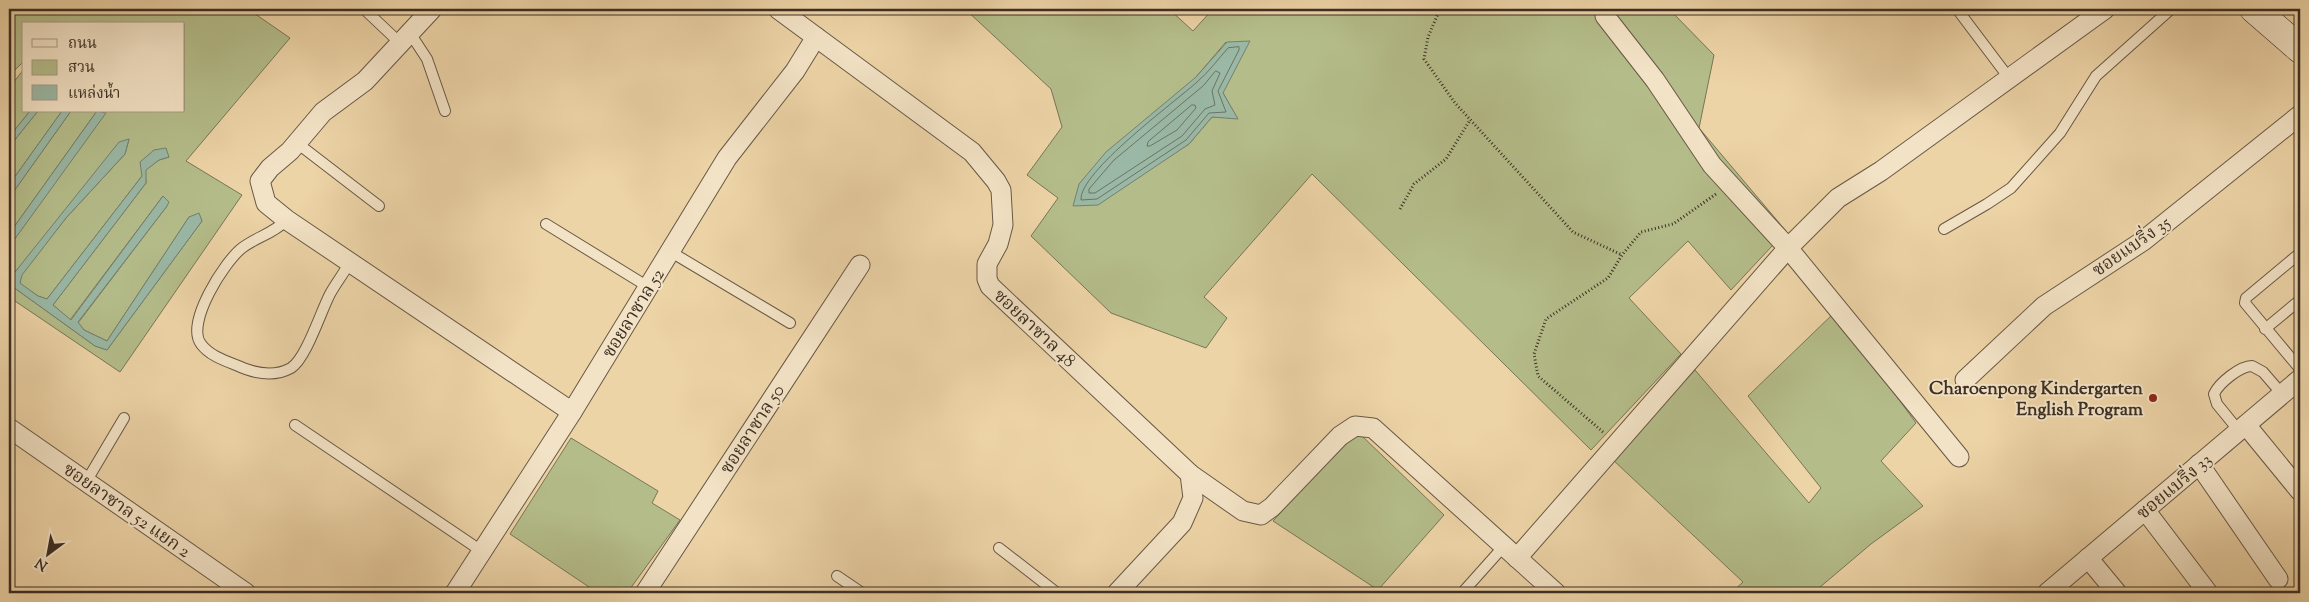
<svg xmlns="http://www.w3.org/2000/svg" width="2309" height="602" font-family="'Sorts Mill Goudy','Noto Serif Thai',serif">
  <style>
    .green { fill: #b4bd8a; stroke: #787657; fill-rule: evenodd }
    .water { fill: #9ab8a5; stroke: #748171 }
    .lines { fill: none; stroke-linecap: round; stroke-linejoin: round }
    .shore { stroke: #6b7464; stroke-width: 1 }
    .service-casing { stroke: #685845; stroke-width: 12 }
    .minor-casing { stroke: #685845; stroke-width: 21 }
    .secondary-casing { stroke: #3c2f24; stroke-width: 29 }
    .path { stroke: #3c2f24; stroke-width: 3; stroke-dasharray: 1 2.5; stroke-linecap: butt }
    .service { stroke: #f3e3c6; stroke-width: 10 }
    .minor { stroke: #f3e3c6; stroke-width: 19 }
    .secondary { stroke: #f3e3c6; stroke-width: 28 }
    .poi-dot { fill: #8f2418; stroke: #f3e3c6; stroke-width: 2 }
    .labels { text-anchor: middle; stroke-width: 4; stroke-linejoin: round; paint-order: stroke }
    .street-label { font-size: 18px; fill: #3c2f24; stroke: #f3e3c6 }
    .poi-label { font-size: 18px; font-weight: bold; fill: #3c2f24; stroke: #f3e3c6; text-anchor: end }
  </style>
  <rect width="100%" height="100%" fill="#edd4a7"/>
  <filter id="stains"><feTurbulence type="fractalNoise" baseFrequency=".004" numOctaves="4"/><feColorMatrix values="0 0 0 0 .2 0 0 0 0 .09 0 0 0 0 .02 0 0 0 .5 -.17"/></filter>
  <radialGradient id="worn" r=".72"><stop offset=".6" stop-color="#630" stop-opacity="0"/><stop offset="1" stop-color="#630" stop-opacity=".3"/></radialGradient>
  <!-- green -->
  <g class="green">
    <polygon points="9,9 248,9 290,38 186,161 242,195 120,372 9,297 9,284 95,346 107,350 202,221 199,214 189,217 107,341 84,330 78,323 167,206 163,196 70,320 53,305 146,183 145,170 159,160 169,157 154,150 142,176 47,299 38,296 20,284 21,275 66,218 125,154 129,139 15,272 9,275 9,247 105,111 184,111 184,24 24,24 24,61 9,76"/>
    <path d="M965 9H1169L1193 31 1213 9H1669L1714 55 1699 128 1786 231 1731 290 1688 241 1629 298 1681 354 1591 450 1312 174 1204 297 1227 318 1206 348 1111 313 1031 236 1058 198 1027 175 1062 127 1051 89ZM1226 42 1223 93 1237 118 1212 117 1189 144 1157 164 1196 77Z"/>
    <polygon points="24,69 24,111 30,111 9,137 9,88"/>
    <polygon points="38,111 62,111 9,185 9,147"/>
    <polygon points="71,111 97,111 9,234 9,198"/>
    <polygon points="1835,312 1916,423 1881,461 1923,506 1871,544 1813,593 1731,593 1743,582 1612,459 1695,370 1809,503 1821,488 1748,396"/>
    <polygon points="1361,435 1444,515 1378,590 1273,521 1347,438"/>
    <polygon points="571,438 658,491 652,503 680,520 627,593 598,593 510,534"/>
  </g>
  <!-- water -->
  <g class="water">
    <polygon points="1250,41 1223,93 1238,119 1212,117 1189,144 1098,205 1073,206 1079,184 1106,152 1196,77 1227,42"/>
    <polygon points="30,111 38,111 9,147 9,137"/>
    <polygon points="62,111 71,111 9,198 9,185"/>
    <polygon points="97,111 106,113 9,247 9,234"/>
    <polygon points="129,139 125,154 66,218 22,275 20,283 38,296 47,299 142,176 140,162 154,150 166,148 169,157 159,160 146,170 146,183 53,305 71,320 163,196 169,202 167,206 78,322 84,330 107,341 189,217 199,213 202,221 107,350 95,346 9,284 9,275 15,272 119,142"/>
  </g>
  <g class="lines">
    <!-- shore -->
    <g class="shore">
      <path d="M1239 47V50L1218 91 1226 112 1209 113 1186 140 1097 199 1081 200C1079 172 1175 102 1197 82 1209 72 1218 59 1228 48Z"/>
      <polygon points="1216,71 1220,73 1212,91 1215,105 1205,109 1182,136 1095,193 1089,193 1089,189 1114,160 1203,86"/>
      <polygon points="1192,105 1195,105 1196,108 1177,130 1150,146 1147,146 1148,142"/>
    </g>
    <!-- service casing -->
    <g class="service-casing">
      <g id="service">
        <polyline points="364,9 400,43"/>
        <polyline points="1957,9 2009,78"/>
        <polyline points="410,33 427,59 445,111"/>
        <polyline points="297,143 379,206"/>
        <path d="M287 220C271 235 258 236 242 248 225 261 185 323 201 344 209 355 223 360 236 365 253 373 273 378 291 368 306 359 321 311 330 294 336 283 344 273 350 262"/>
        <polyline points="546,224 650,288"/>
        <polyline points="1944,229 1987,204 2011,188 2060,133 2096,76 2171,9"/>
        <polyline points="671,252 790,323"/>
        <polyline points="2300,253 2246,298 2245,303 2300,369"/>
        <polyline points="2265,329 2300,300"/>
        <polyline points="295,425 483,552"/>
        <path d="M2239 431 2217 404 2214 394C2219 383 2240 366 2252 366L2263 372 2282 394"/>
        <polyline points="86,482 124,418"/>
        <polyline points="999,548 1057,593"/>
        <polyline points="837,576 862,593"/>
        <polyline points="1462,593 1504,546"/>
      </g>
    </g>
    <!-- minor casing -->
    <g class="minor-casing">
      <g id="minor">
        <polyline points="432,9 365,81 323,112 290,151 270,168 260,181 266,203 287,220 572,412"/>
        <polyline points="778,9 972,152 996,181 1001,190 1003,225 998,244 987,264 987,279 990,286 1190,474 1193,498 1182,523 1117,593"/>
        <polyline points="1605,16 1655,80 1712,165 1788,248 1959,457"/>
        <polyline points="1965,380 2044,306 2143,241 2300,115"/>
        <polyline points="2246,425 2300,491"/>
        <polyline points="9,428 246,593"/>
        <polyline points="2199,464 2278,579"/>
        <polyline points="1190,474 1243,511 1261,515 1272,507 1340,436 1355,426 1373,428 1556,593"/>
        <polyline points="2145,510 2208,593"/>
        <polyline points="1517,558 1788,248 1838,198 1881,171 2105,9"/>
        <polyline points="2088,558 2117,593"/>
        <polyline points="455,593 572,412 727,158 795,71 816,37"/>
        <polyline points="645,593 860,265"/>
        <polyline points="2047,593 2300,379"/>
      </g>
    </g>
    <!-- secondary casing -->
    <g class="secondary-casing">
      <polyline id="secondary" points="2254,9 2300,49"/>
    </g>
    <!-- path -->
    <g class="path">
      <polyline points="1440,9 1428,37 1424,59 1455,103 1573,232 1622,255"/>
      <polyline points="1400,209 1414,184 1446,159 1470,120"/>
      <polyline points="1603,432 1538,376 1534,354 1546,319 1608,278 1622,255 1641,232 1673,224 1716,194"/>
    </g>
    <!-- service -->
    <use href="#service" class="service"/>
    <!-- minor -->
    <use href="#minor" class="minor"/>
    <!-- secondary -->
    <use href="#secondary" class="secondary"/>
  </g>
  <!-- markers -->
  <circle class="poi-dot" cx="2153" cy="398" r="5"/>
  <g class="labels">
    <!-- street labels -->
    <g class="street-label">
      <text transform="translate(2131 246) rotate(-35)" y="6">ซอยแบริ่ง 35</text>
      <text transform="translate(633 313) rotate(-58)" y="6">ซอยลาซาล 52</text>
      <text transform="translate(1035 328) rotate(43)" y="6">ซอยลาซาล 48</text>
      <text transform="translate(752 429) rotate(-57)" y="6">ซอยลาซาล 50</text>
      <text transform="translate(2174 486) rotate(-40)" y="6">ซอยแบริ่ง 33</text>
      <text transform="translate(127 510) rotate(35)" y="6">ซอยลาซาล 52 แยก 2</text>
    </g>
    <!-- poi labels -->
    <g class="poi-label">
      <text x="2143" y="394">Charoenpong Kindergarten<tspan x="2143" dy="21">English Program</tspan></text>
    </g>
  </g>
  <!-- margin -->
  <rect width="2309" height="602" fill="none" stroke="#edd4a7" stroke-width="30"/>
  <rect x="10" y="10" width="2289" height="582" fill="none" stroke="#3c2f24" stroke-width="2.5"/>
  <rect x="15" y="15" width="2279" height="572" fill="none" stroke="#3c2f24"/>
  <!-- legend -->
  <rect x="22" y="22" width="162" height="90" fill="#f3e3c6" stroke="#aa9b85"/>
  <rect x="32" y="39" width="25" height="8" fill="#f3e3c6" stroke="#aa9b85"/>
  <text x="68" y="48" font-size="15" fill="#3c2f24">ถนน</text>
  <rect x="32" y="60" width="25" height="15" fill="#b4bd8a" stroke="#aa9b85"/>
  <text x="68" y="72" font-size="15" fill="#3c2f24">สวน</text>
  <rect x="32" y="85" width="25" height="15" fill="#9ab8a5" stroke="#aa9b85"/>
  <text x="68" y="98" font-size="15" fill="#3c2f24">แหล่งน้ำ</text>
  <!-- north arrow -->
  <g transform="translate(48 554) rotate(212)" stroke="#f3e3c6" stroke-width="4" paint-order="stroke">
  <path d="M0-4L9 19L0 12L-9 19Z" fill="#3c2f24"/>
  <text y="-8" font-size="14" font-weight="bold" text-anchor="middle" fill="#3c2f24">N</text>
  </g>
  <rect width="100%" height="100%" filter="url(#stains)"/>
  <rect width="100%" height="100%" fill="url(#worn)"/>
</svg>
